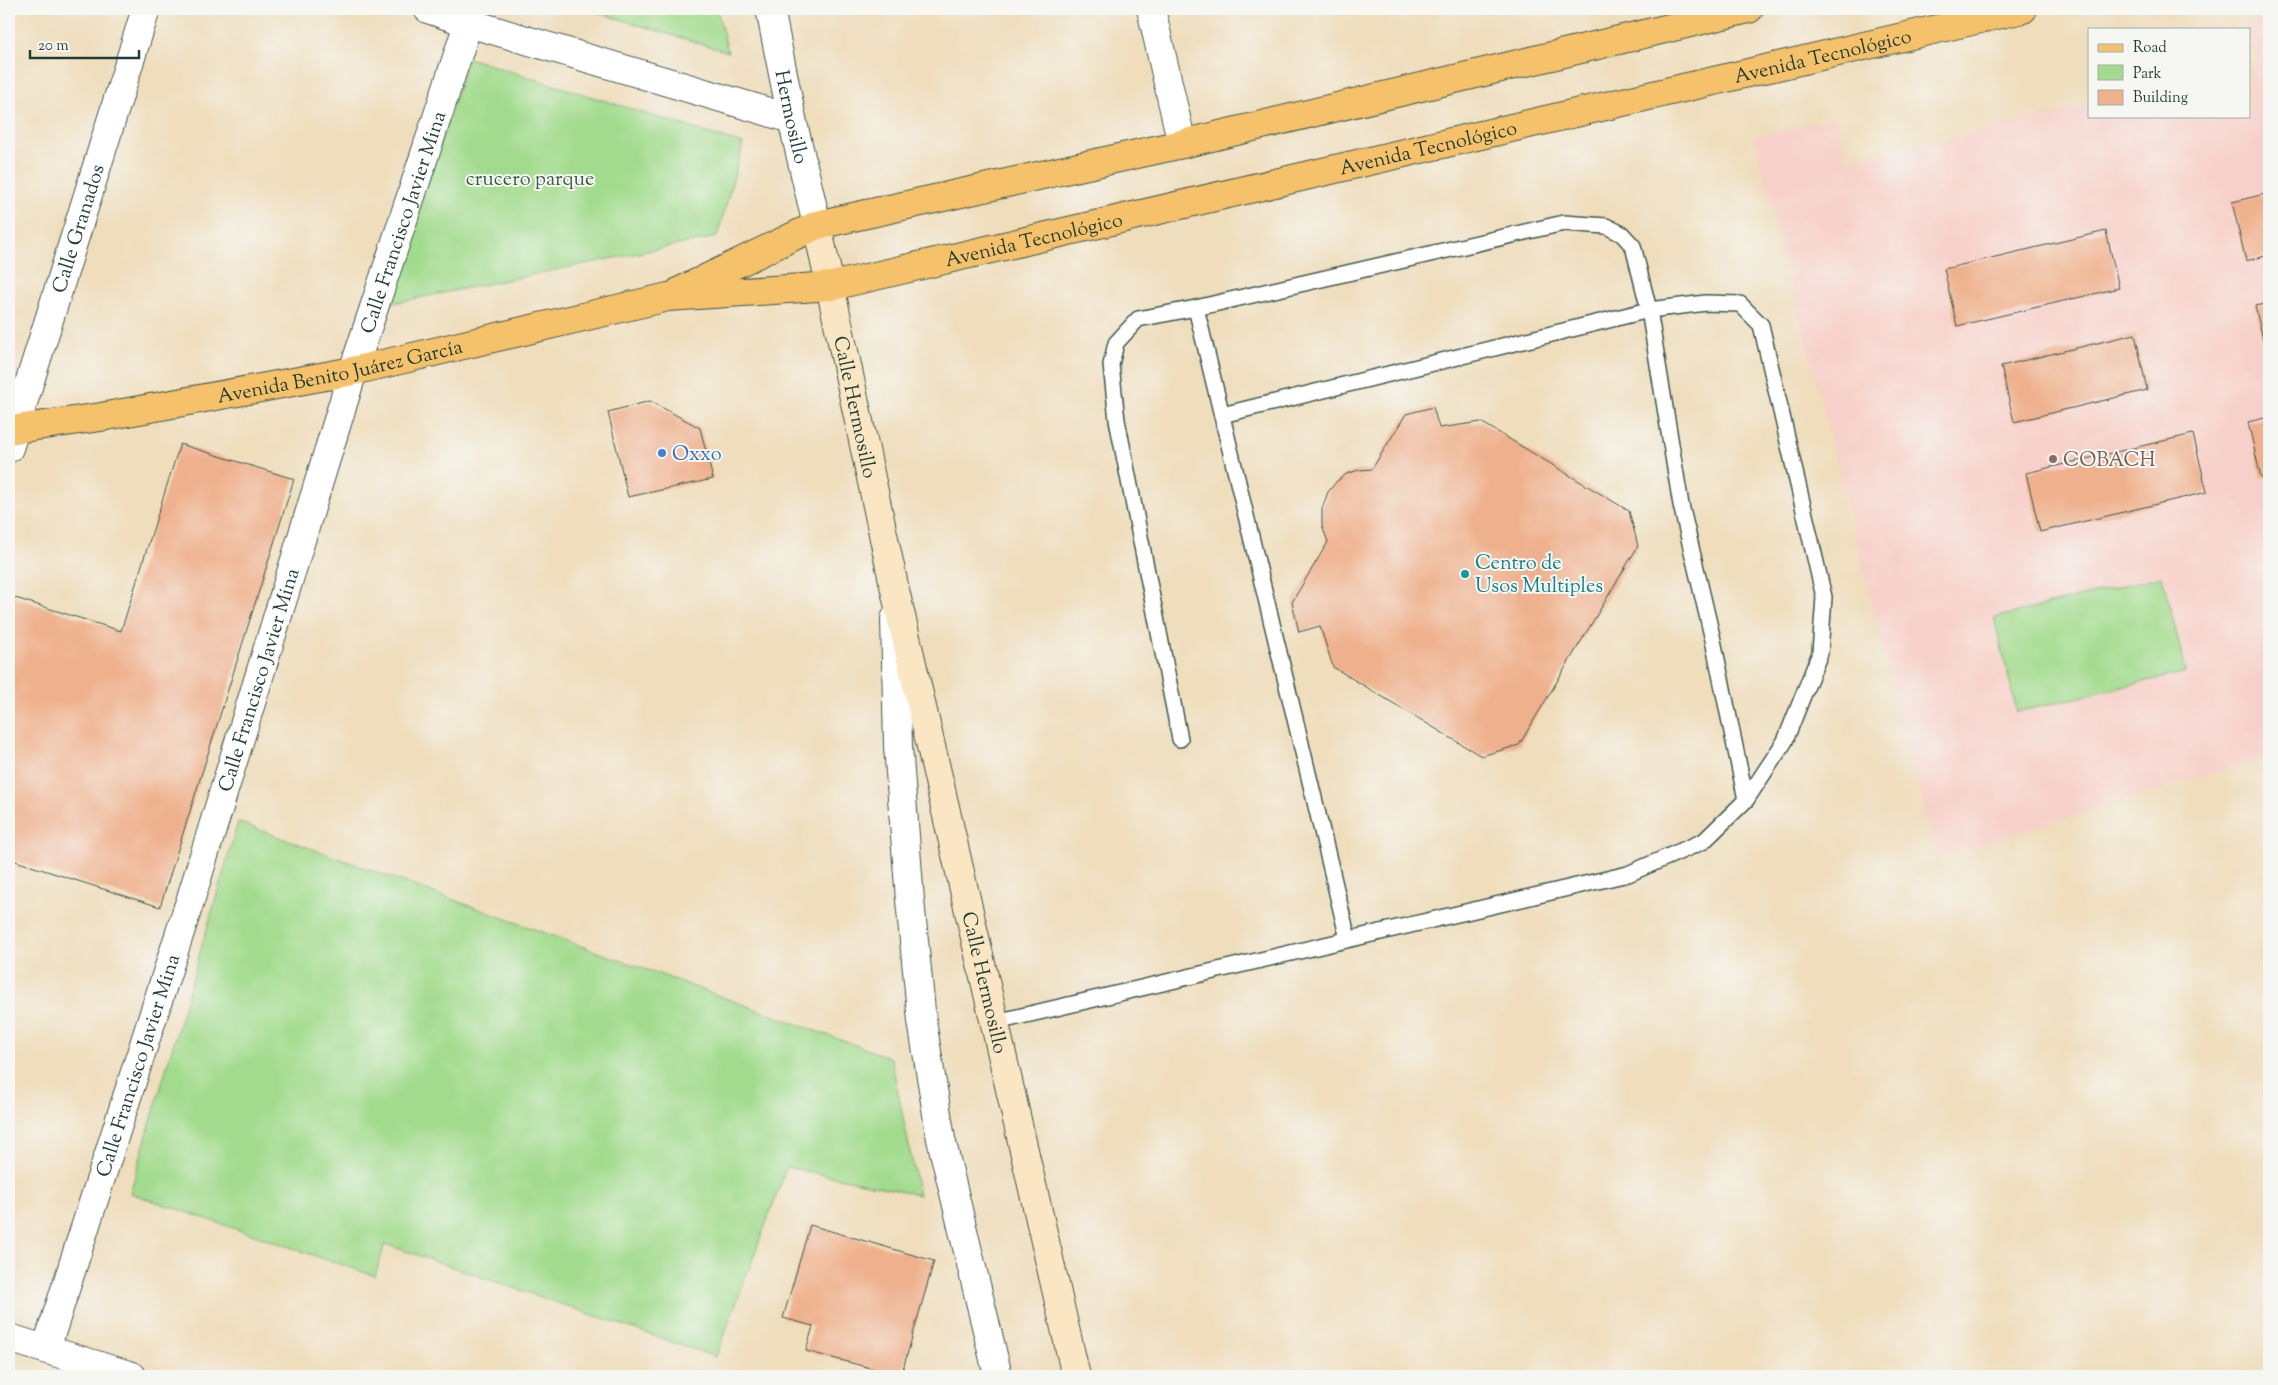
<svg xmlns="http://www.w3.org/2000/svg" width="2278" height="1385" font-family="'Sorts Mill Goudy',serif">
  <style>
    .built { fill: #f7d1c9 }
    .green { fill: #a2db8d; stroke: #608c60 }
    .building { fill: #efb18d }
    .lines { fill: none; stroke-linecap: round; stroke-linejoin: round }
    .service-casing { stroke: #3e5548; stroke-width: 18 }
    .minor-casing { stroke: #3e5548; stroke-width: 30 }
    .tertiary-casing { stroke: #3e5548; stroke-width: 30 }
    .secondary-casing { stroke: #3e5548; stroke-width: 30 }
    .primary-casing { stroke: #3e5548; stroke-width: 30 }
    .service { stroke: #fff; stroke-width: 15 }
    .minor { stroke: #fff; stroke-width: 28 }
    .tertiary { stroke: #fff; stroke-width: 28 }
    .secondary { stroke: #fbe6c4; stroke-width: 28 }
    .primary { stroke: #f5c16b; stroke-width: 28 }
    .shop-dot { fill: #3f7fe0; stroke: #f6f6f2; stroke-width: 2 }
    .education-dot { fill: #8d6e63; stroke: #f6f6f2; stroke-width: 2 }
    .culture-dot { fill: #0f9aa8; stroke: #f6f6f2; stroke-width: 2 }
    .labels { text-anchor: middle; stroke-width: 4; stroke-linejoin: round; paint-order: stroke }
    .street-label { font-size: 20px; fill: #1f3d34; stroke: #f6f6f2 }
    .park-label { font-size: 20px; fill: #395d46; stroke: #f6f6f2 }
    .shop-label { font-size: 20px; fill: #366cbe; stroke: #f6f6f2; text-anchor: start }
    .education-label { font-size: 20px; fill: #785e54; stroke: #f6f6f2; text-anchor: start }
    .culture-label { font-size: 20px; fill: #0d838f; stroke: #f6f6f2; text-anchor: start }
  </style>
  <rect width="100%" height="100%" fill="#f6f6f2"/>
  <filter id="ink" filterUnits="userSpaceOnUse"><feTurbulence type="fractalNoise" baseFrequency=".02" numOctaves="2"/><feDisplacementMap in="SourceGraphic" scale="10" xChannelSelector="R" yChannelSelector="G"/><feConvolveMatrix kernelMatrix="1 2 1 2 8 2 1 2 1" color-interpolation-filters="sRGB"/></filter>
  <filter id="wash" filterUnits="userSpaceOnUse"><feTurbulence type="fractalNoise" baseFrequency=".0096" numOctaves="4" result="noise"/><feDisplacementMap in="SourceGraphic" scale="20" xChannelSelector="R" yChannelSelector="G"/><feGaussianBlur stdDeviation="1.12" result="paint"/><feColorMatrix in="noise" values="0 0 0 0 0 0 0 0 0 0 0 0 0 0 0 0 0 1.4 0 .05"/><feComposite in="paint" operator="in"/></filter>
  <g filter="url(#wash)">
    <rect width="100%" height="100%" fill="#efddbb"/>
    <!-- built -->
    <polygon class="built" points="2269,19 2269,756 1937,858 1754,137 1835,117 1848,162 2089,105 2089,116 2249,116 2249,67 2258,64 2247,24"/>
    <!-- green -->
    <g class="green">
      <polygon points="586,9 717,9 728,52"/>
      <polygon points="468,58 743,144 717,237 389,304"/>
      <polygon points="2162,576 2186,672 2017,712 1994,618"/>
      <polygon points="238,822 891,1058 919,1195 787,1167 716,1357 385,1244 375,1276 130,1193"/>
    </g>
    <g id="blocks">
      <!-- building -->
      <g class="building">
        <polygon points="2269,193 2269,255 2246,261 2232,202"/>
        <polygon points="2106,231 2119,288 1957,326 1944,269"/>
        <polygon points="2269,303 2269,364 2255,306"/>
        <polygon points="2135,334 2147,390 2014,422 2001,366"/>
        <polygon points="650,401 700,428 713,479 628,497 608,412"/>
        <polygon points="1433,407 1439,428 1481,422 1629,511 1638,546 1519,745 1481,756 1333,667 1320,626 1299,632 1292,602 1328,542 1322,526 1322,509 1328,492 1336,482 1346,474 1359,470 1372,469 1406,414"/>
        <polygon points="2269,417 2269,476 2261,478 2248,422"/>
        <polygon points="2193,434 2207,492 2040,532 2026,473"/>
        <polygon points="180,444 294,479 160,907 9,859 9,596 121,631"/>
        <polygon points="810,1225 934,1261 901,1376 806,1351 813,1326 783,1318"/>
      </g>
    </g>
  </g>
  <g filter="url(#ink)">
    <use href="#blocks" fill-opacity="0" stroke="#3e5548" stroke-width="1"/>
    <g class="lines">
      <!-- service casing -->
      <g class="service-casing">
        <g id="service">
          <polyline points="1196,308 1564,223 1606,226 1622,234 1633,246 1649,310 1681,505 1713,640 1746,800"/>
          <polyline points="1180,739 1117,420 1111,365 1116,343 1138,319 1196,308 1348,939"/>
          <polyline points="996,1022 1628,874 1704,841 1746,800 1785,741 1820,653 1824,597 1761,325 1740,304 1706,303 1649,310 1222,415"/>
        </g>
      </g>
      <!-- minor casing -->
      <g class="minor-casing">
        <g id="minor">
          <polyline points="428,9 469,23 792,119"/>
          <polyline points="1151,9 1182,144"/>
          <path id="s1" d="M9 448 146 9"/>
          <polyline points="895,619 898,746 910,900 922,1021 941,1139 998,1376"/>
          <polyline points="9,1338 132,1376"/>
          <path id="s2" d="M46 1349 191 898 353 371 473 9"/>
        </g>
      </g>
      <!-- tertiary casing -->
      <g class="tertiary-casing">
        <g id="tertiary">
          <path id="s3" d="M770 9 792 119 817 225"/>
        </g>
      </g>
      <!-- secondary casing -->
      <g class="secondary-casing">
        <g id="secondary">
          <path id="s4" d="M817 225 895 590 1076 1376"/>
        </g>
      </g>
      <!-- primary casing -->
      <g class="primary-casing">
        <g id="primary">
          <polyline points="680,291 817,225 1182,144 1749,9"/>
          <path id="s5" d="M9 430 101 417 353 371 668 297 832 286 2023 9"/>
        </g>
      </g>
      <!-- service -->
      <use href="#service" class="service"/>
      <!-- minor -->
      <use href="#minor" class="minor"/>
      <!-- tertiary -->
      <use href="#tertiary" class="tertiary"/>
      <!-- secondary -->
      <use href="#secondary" class="secondary"/>
      <!-- primary -->
      <use href="#primary" class="primary"/>
    </g>
  </g>
  <!-- markers -->
  <circle class="shop-dot" cx="662" cy="453" r="5"/>
  <circle class="education-dot" cx="2053" cy="459" r="5"/>
  <circle class="culture-dot" cx="1465" cy="574" r="5"/>
  <g class="labels">
    <!-- street labels -->
    <g class="street-label">
      <text dy="7" stroke="none"><textPath href="#s5" startOffset="1854">Avenida Tecnológico</textPath></text>
      <text dy="7" stroke="none"><textPath href="#s3" startOffset="110">Hermosillo</textPath></text>
      <text dy="7" stroke="none"><textPath href="#s5" startOffset="1449">Avenida Tecnológico</textPath></text>
      <text dy="7" stroke="none"><textPath href="#s2" startOffset="1182">Calle Francisco Javier Mina</textPath></text>
      <text dy="7" stroke="none"><textPath href="#s1" startOffset="230">Calle Granados</textPath></text>
      <text dy="7" stroke="none"><textPath href="#s5" startOffset="1044">Avenida Tecnológico</textPath></text>
      <text dy="7" stroke="none"><textPath href="#s5" startOffset="336">Avenida Benito Juárez García</textPath></text>
      <text dy="7" stroke="none"><textPath href="#s4" startOffset="186">Calle Hermosillo</textPath></text>
      <text dy="7" stroke="none"><textPath href="#s2" startOffset="702">Calle Francisco Javier Mina</textPath></text>
      <text dy="7" stroke="none"><textPath href="#s4" startOffset="776">Calle Hermosillo</textPath></text>
      <text dy="7" stroke="none"><textPath href="#s2" startOffset="298">Calle Francisco Javier Mina</textPath></text>
    </g>
    <!-- park labels -->
    <g class="park-label">
      <text x="530" y="185">crucero parque</text>
    </g>
    <!-- shop labels -->
    <g class="shop-label">
      <text x="672" y="460">Oxxo</text>
    </g>
    <!-- education labels -->
    <g class="education-label">
      <text x="2063" y="466">COBACH</text>
    </g>
    <!-- culture labels -->
    <g class="culture-label">
      <text x="1475" y="569">Centro de<tspan x="1475" dy="23">Usos Multiples</tspan></text>
    </g>
  </g>
  <!-- margin -->
  <rect width="2278" height="1385" fill="none" stroke="#f6f6f2" stroke-width="30"/>
  <!-- legend -->
  <rect x="2088" y="28" width="162" height="90" fill="#f6f6f2" stroke="#a0aca6"/>
  <rect x="2098" y="44" width="25" height="8" fill="#f5c16b" stroke="#a0aca6"/>
  <text x="2133" y="52" font-size="15" fill="#1f3d34">Road</text>
  <rect x="2098" y="65" width="25" height="15" fill="#a2db8d" stroke="#a0aca6"/>
  <text x="2133" y="78" font-size="15" fill="#1f3d34">Park</text>
  <rect x="2098" y="90" width="25" height="15" fill="#efb18d" stroke="#a0aca6"/>
  <text x="2133" y="102" font-size="15" fill="#1f3d34">Building</text>
  <!-- scale -->
  <path d="M30 50v8h109v-8" fill="none" stroke="#1f3d34" stroke-width="2.5"/>
  <text x="38" y="50" font-size="15" fill="#1f3d34" stroke="#f6f6f2" stroke-width="4" paint-order="stroke">20 m</text>
</svg>
